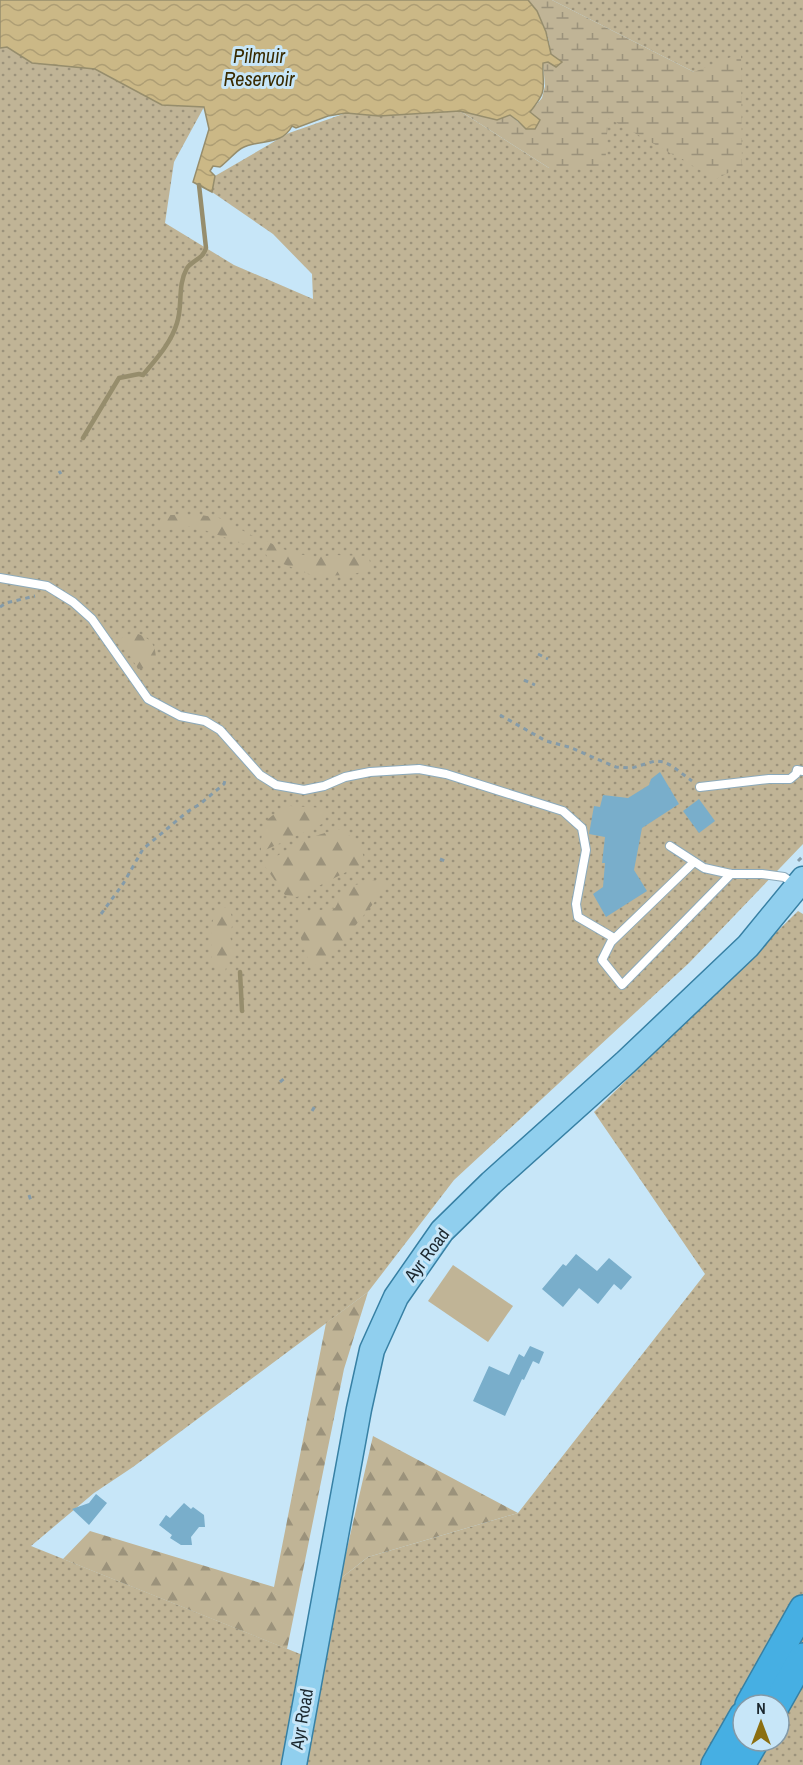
<svg xmlns="http://www.w3.org/2000/svg" width="803" height="1765" font-family="'Archivo Narrow',sans-serif">
  <style>
    .grass { fill: url(#grass-dots); fill-rule: evenodd }
    .forest { fill: url(#forest-firs) }
    .wetland { fill: url(#wetland-marsh) }
    .garden { fill: #c0b496 }
    .water { fill: url(#water-waves); stroke: #968d6c; stroke-width: 1.5 }
    .lines { fill: none; stroke-linecap: round; stroke-linejoin: round }
    .stream { stroke: #968d6c; stroke-width: 4.5 }
    .building { fill: #79aecb }
    .lane-casing { stroke: #8caabb; stroke-width: 10 }
    .primary-casing { stroke: #3780a4; stroke-width: 27 }
    .highway-casing { stroke: #3780a4; stroke-width: 30 }
    .path { stroke: #849ba9; stroke-width: 3; stroke-dasharray: 4.5 4.5; stroke-linecap: butt }
    .lane { stroke: #fff; stroke-width: 8 }
    .primary { stroke: #90cfee; stroke-width: 24 }
    .highway { stroke: #46afe3; stroke-width: 27 }
    .labels { text-anchor: middle; stroke-width: 6; stroke-linejoin: round; paint-order: stroke }
    .street-label { font-size: 18px; fill: #1c282f; stroke: #c7e6f8 }
    .water-label { font-size: 20px; font-style: italic; fill: #392b01; stroke: #c7e6f8 }
  </style>
  <defs>
    <pattern id="grass-dots" width="8" height="8" patternUnits="userSpaceOnUse" patternTransform="scale(1.5)"><rect width="8" height="8" fill="#c0b496"/><path d="M2 2h.1M6 6h.1" fill="none" stroke="#9b927b" stroke-width="1.8" stroke-linecap="round"/></pattern>
    <pattern id="forest-firs" width="22" height="20" patternUnits="userSpaceOnUse" patternTransform="scale(1.5)"><rect width="22" height="20" fill="#c0b496"/><path d="M5 1l3.5 6h-7zM16 11l3.5 6h-7z" fill="#9b927b"/></pattern>
    <pattern id="wetland-marsh" width="20" height="14" patternUnits="userSpaceOnUse" patternTransform="scale(1.5)"><rect width="20" height="14" fill="#c0b496"/><path d="M1 5h8M5 5V1M11 12h8M15 12V8" fill="none" stroke="#9b927b"/></pattern>
    <pattern id="water-waves" width="16" height="10" patternUnits="userSpaceOnUse" patternTransform="scale(1.5)"><rect width="16" height="10" fill="#cbb886"/><path d="M0 5q4-4 8 0t8 0" fill="none" stroke="#ae9e74"/></pattern>
  </defs>
  <rect width="100%" height="100%" fill="#c7e6f8"/>
  <!-- grass -->
  <path class="grass" d="M0 0H249L204 107 174 162 165 223 234 265 313 299 312 274 273 234 212 192 215 176 289 133 346 113 379 116 460 111 549 168 607 118 694 72 552 0H803V844L689 963 454 1180 368 1292 133 1467 94 1493 31 1546 325 1664 340 1579 368 1557 518 1513 705 1274 594 1112 798 911 803 914V1765H0ZM743 1705H779V1741H743Z"/>
  <!-- forest -->
  <g class="forest">
    <polygon points="170,515 201,515 219,518 253,536 250,542 243,544 193,526 168,530 159,523 162,516"/>
    <polygon points="265,540 280,548 297,554 317,557 335,555 368,556 370,562 365,571 350,575 314,576 268,558 263,549"/>
    <path d="M138 634C156 641 155 648 157 666L138 669 120 639 126 635Z"/>
    <path d="M290 806 324 808 322 824 261 852C261 822 264 818 290 806Z"/>
    <path d="M342 829C353 839 365 848 364 863L297 897 285 895 264 865C289 847 312 834 342 829Z"/>
    <polygon points="376,880 386,882 382,893 328,959 311,967 297,927 300,913 335,908 341,897 342,888"/>
    <polygon points="229,907 233,921 230,936 235,957 227,963 224,977 212,964 211,926 217,909"/>
    <polygon points="368,1292 344,1369 287,1649 63,1559 90,1531 274,1587 326,1323"/>
    <polygon points="373,1436 518,1513 368,1557 340,1579"/>
  </g>
  <!-- wetland -->
  <path class="wetland" d="M528 0H552L694 72 741 53 742 166 716 179 608 118 605 168H549L460 111 497 120 510 115 526 129 530 112 542 98 545 86 543 63 548 62C556 44 540 15 528 0Z"/>
  <!-- garden -->
  <polygon class="garden" points="453,1265 513,1306 488,1342 428,1301"/>
  <!-- water -->
  <path class="water" d="M0 0H528L537 11 546 32 551 54 562 62 556 67 548 62 543 63C542 90 549 88 530 112L540 120 535 129H526L518 121 510 115 497 120 460 111 379 116 346 113 328 116 296 128 292 126C282 146 259 139 242 148 236 151 227 162 220 167L213 166 210 171 215 176 212 192 193 182 209 129 204 107 162 105 95 69 32 63 7 47 0 48Z"/>
  <g class="lines">
    <!-- stream -->
    <g class="stream">
      <path d="M83 438 119 378 139 374 143 375C156 359 171 343 177 323 183 305 177 286 187 268 193 260 203 259 206 248L199 185"/>
      <polyline points="240,972 242,1011"/>
    </g>
  </g>
  <!-- building -->
  <g class="building">
    <polygon points="660,772 679,804 642,828 634,870 647,891 606,917 593,894 603,887 605,863 602,863 605,837 589,834 594,806 600,807 603,795 628,798 649,785 651,779"/>
    <polygon points="699,799 715,821 699,833 683,811"/>
    <polygon points="576,1254 597,1271 609,1258 632,1277 621,1290 614,1284 598,1304 579,1288 563,1307 542,1289 563,1264 566,1266"/>
    <polygon points="530,1346 544,1352 539,1364 531,1360 533,1361 524,1380 522,1379 505,1416 473,1401 489,1366 509,1375 519,1354 524,1357"/>
    <polygon points="96,1494 107,1503 89,1525 72,1509 89,1503"/>
    <polygon points="184,1503 191,1509 193,1507 204,1515 205,1527 199,1527 191,1537 192,1545 181,1545 170,1538 172,1535 159,1525 166,1515 170,1518"/>
  </g>
  <g class="lines">
    <!-- lane casing -->
    <g class="lane-casing">
      <g id="lane">
        <polyline points="0,578 47,586 73,602 92,619 148,699 180,716 205,721 220,730 260,775 276,785 304,790 324,786 345,777 370,772 419,769 446,774 563,811 582,828 586,850 576,904 578,917 614,938"/>
        <polyline points="700,787 769,779 790,779 796,774 797,770 803,771"/>
        <polyline points="670,846 704,868 731,874 762,874 784,877 796,885"/>
        <polyline points="694,862 611,942 602,960 622,985 731,874"/>
      </g>
    </g>
    <!-- primary casing -->
    <g class="primary-casing">
      <polyline id="primary" points="294,1765 359,1409 372,1350 396,1297 442,1231 491,1183 626,1062 748,946 803,879"/>
    </g>
    <!-- highway casing -->
    <g class="highway-casing">
      <g id="highway">
        <polyline points="749,1705 803,1609"/>
        <polyline points="776,1705 803,1657"/>
        <polyline points="715,1765 743,1716"/>
        <polyline points="741,1765 755,1741"/>
      </g>
    </g>
    <!-- path -->
    <g class="path">
      <polyline points="59,471 61,474"/>
      <polyline points="0,607 6,603 35,596"/>
      <polyline points="538,654 548,659"/>
      <polyline points="524,680 535,685"/>
      <polyline points="500,715 546,741 569,747 616,767 632,768 655,761 664,762 672,766 692,781"/>
      <polyline points="440,859 445,861"/>
      <polyline points="798,861 803,856"/>
      <polyline points="101,914 123,884 143,849 187,812 200,804 224,784 226,777"/>
      <polyline points="280,1082 285,1078"/>
      <polyline points="312,1111 315,1106"/>
      <polyline points="29,1195 31,1201"/>
    </g>
    <!-- lane -->
    <use href="#lane" class="lane"/>
    <!-- primary -->
    <use href="#primary" class="primary"/>
    <!-- highway -->
    <use href="#highway" class="highway"/>
  </g>
  <g class="labels">
    <!-- street labels -->
    <g class="street-label">
      <text transform="translate(427 1255) rotate(-53)" y="6">Ayr Road</text>
      <text transform="translate(302 1719) rotate(-80)" y="6">Ayr Road</text>
    </g>
    <!-- water labels -->
    <g class="water-label">
      <text x="259" y="63">Pilmuir<tspan x="259" dy="23">Reservoir</tspan></text>
    </g>
  </g>
  <!-- north arrow -->
  <g transform="translate(761 1723)"><circle r="28" fill="#c7e6f8" stroke="#839aa8" stroke-width="1.5"/>
  <path d="M0-4.5L10 22L0 15L-10 22Z" fill="#8b6f11"/>
  <text y="-9" font-size="16" font-weight="bold" text-anchor="middle" fill="#1c282f">N</text>
  </g>
</svg>
